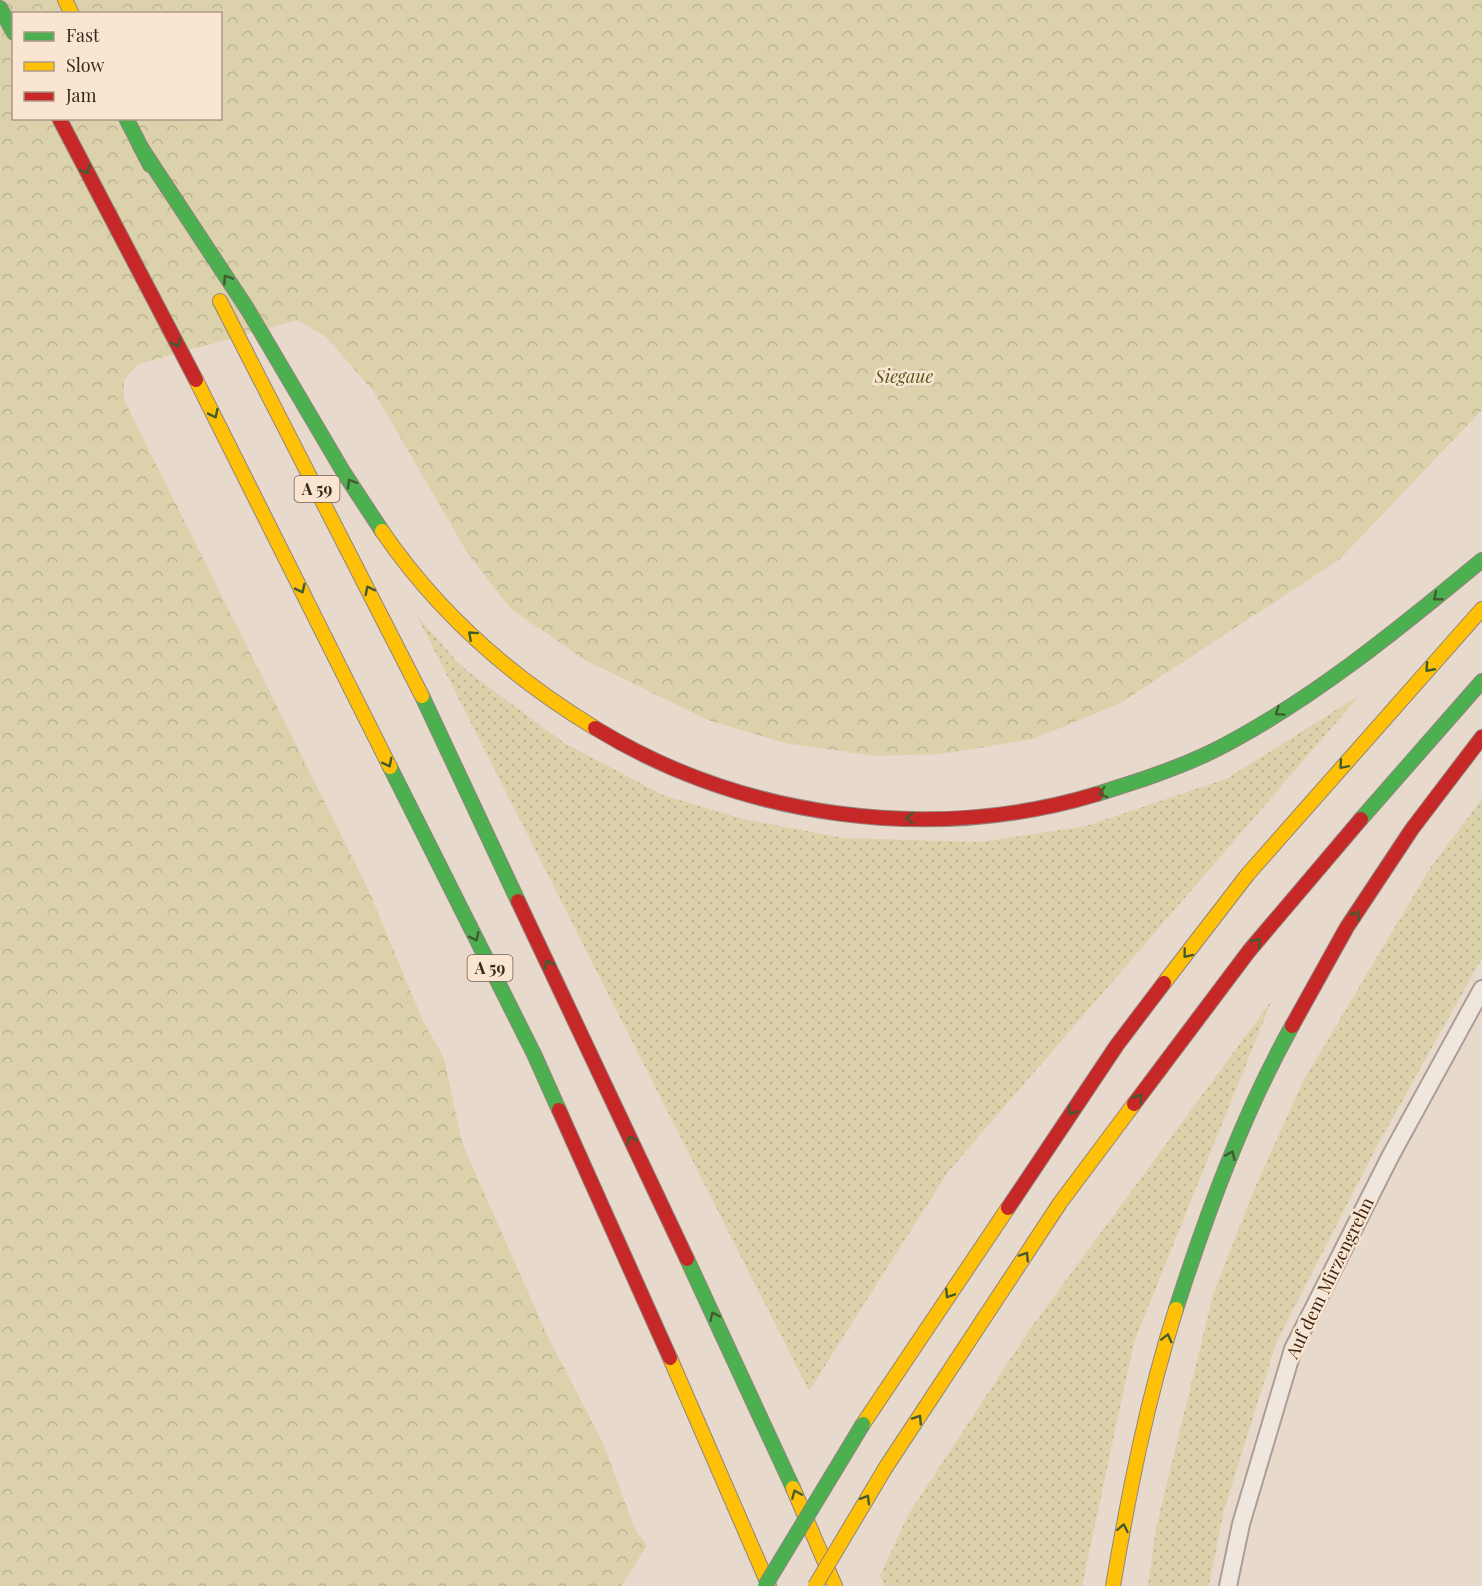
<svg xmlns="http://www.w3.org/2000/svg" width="1482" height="1586" font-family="'Playfair Display',serif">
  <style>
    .grass { fill: url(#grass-dots) }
    .park { fill: url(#park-crowns); fill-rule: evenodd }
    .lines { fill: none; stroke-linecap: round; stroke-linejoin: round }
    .lane-casing { stroke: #ac9e95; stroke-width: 20 }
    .fast-casing { stroke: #91847c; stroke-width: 16 }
    .slow-casing { stroke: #91847c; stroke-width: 16 }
    .jam-casing { stroke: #91847c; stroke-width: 16 }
    .lane { stroke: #efe6de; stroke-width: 16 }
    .fast { stroke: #4caf50; stroke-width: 14 }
    .slow { stroke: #ffc107; stroke-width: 14 }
    .jam { stroke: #c62828; stroke-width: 14 }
    .fast-bridge-casing { stroke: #91847c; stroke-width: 16; stroke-linecap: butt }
    .slow-bridge-casing { stroke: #91847c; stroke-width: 16; stroke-linecap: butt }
    .fast-bridge { stroke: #4caf50; stroke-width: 14 }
    .slow-bridge { stroke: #ffc107; stroke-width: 14 }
    .oneway { stroke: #425c30 }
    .labels { text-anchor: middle; stroke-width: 5; stroke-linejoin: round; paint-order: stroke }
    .shield { fill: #f9e5d0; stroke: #755f51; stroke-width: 1.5 }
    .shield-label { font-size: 16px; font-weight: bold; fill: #3c251b }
    .park-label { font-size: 18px; font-style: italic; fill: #585b20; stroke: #f9e5d0 }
    .street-label { font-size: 18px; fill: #3c251b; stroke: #f9e5d0 }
  </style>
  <defs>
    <pattern id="grass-dots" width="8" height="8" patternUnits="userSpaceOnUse" patternTransform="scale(1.5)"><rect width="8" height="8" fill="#dbd2ac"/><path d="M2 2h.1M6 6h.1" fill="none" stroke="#bdb493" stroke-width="1.8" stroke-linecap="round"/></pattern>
    <pattern id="park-crowns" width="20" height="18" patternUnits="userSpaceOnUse" patternTransform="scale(1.5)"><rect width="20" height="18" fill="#dbd2ac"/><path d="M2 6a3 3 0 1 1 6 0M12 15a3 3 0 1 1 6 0" fill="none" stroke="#bdb493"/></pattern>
  </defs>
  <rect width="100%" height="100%" fill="#e7d9cc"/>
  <!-- grass -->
  <g class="grass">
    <polygon points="417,616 461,666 564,743 663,795 743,819 844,838 981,842 1086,826 1226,779 1360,695 948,1172 809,1391"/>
    <polygon points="1482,799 1482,958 1377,1146 1276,1343 1223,1514 1209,1586 1148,1586 1156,1528 1213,1295 1254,1190 1302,1083 1430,868"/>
    <polygon points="1272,1000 1134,1342 1082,1586 884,1586 880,1576 908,1515 1030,1329"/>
  </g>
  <!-- park -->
  <path class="park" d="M0 0H1482V410L1340 559 1119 704 1033 739 942 754 876 756 785 743 708 720 585 660 511 609 468 554 374 392 326 337 298 320 138 364 124 380V400L369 891 423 1021 444 1058 462 1143 547 1335 603 1443 635 1529 647 1546 621 1586H0ZM14 14H220V118H14Z"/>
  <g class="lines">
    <!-- lane casing -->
    <g class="lane-casing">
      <polyline id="lane" points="1228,1586 1241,1524 1293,1349 1391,1155 1482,989"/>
    </g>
    <!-- fast casing -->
    <g class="fast-casing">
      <g id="fast">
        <polyline points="0,8 14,33"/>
        <polyline points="126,118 150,165"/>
        <polyline points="140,146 248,310 344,473 382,531"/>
        <polyline points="422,696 518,901"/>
        <polyline points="390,767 534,1054 559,1110"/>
        <path d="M1097 794C1135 782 1173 770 1209 753 1306 705 1399 629 1482 560"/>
        <polyline points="1361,819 1482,681"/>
        <polyline points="687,1259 793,1488"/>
        <path d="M1176 1309C1207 1213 1243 1114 1292 1026"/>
      </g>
    </g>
    <!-- slow casing -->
    <g class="slow-casing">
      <g id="slow">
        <polyline points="65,0 72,14"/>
        <polyline points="220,301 422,696"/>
        <polyline points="196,380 390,767"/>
        <path d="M382 531C438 613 511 677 595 728"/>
        <polyline points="1164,983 1248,874 1482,609"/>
        <polyline points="670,1358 769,1586"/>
        <polyline points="863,1424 1008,1208"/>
        <polyline points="886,1467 1060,1203 1134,1104"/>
        <polyline points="793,1488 835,1586"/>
        <path d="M1113 1586C1129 1492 1147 1400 1176 1309"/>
      </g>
    </g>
    <!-- jam casing -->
    <g class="jam-casing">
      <g id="jam">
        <polyline points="59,118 196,380"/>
        <path d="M595 728C742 818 931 844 1097 794"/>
        <polyline points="518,901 687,1259"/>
        <polyline points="1292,1026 1347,927 1412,829 1482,737"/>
        <polyline points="1134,1104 1249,951 1361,819"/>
        <polyline points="559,1110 670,1358"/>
        <polyline points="1008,1208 1117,1045 1164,983"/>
      </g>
    </g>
    <!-- lane -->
    <use href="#lane" class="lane"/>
    <!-- fast -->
    <use href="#fast" class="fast"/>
    <!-- slow -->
    <use href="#slow" class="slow"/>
    <!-- jam -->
    <use href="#jam" class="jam"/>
    <!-- fast-bridge casing -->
    <g class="fast-bridge-casing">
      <polyline id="fast-bridge" points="765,1586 863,1424"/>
    </g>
    <!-- slow-bridge casing -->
    <g class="slow-bridge-casing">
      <polyline id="slow-bridge" points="815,1586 886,1467"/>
    </g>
    <!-- fast-bridge -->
    <use href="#fast-bridge" class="fast-bridge"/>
    <!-- slow-bridge -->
    <use href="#slow-bridge" class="slow-bridge"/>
  </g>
  <!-- one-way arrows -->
  <defs><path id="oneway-chevron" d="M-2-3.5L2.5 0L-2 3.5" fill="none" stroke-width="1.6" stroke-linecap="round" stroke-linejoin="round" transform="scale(1.5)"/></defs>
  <g class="oneway">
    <use href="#oneway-chevron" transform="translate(86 170) rotate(62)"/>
    <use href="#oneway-chevron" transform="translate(227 279) rotate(-123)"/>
    <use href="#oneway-chevron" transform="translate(177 343) rotate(62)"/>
    <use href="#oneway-chevron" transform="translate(214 414) rotate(64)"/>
    <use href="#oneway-chevron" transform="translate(351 483) rotate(-121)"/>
    <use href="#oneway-chevron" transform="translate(301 589) rotate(64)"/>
    <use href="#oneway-chevron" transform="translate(369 590) rotate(-117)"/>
    <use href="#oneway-chevron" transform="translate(1437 597) rotate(142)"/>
    <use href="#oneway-chevron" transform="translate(472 635) rotate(-138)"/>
    <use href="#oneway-chevron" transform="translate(1429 668) rotate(132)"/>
    <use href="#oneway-chevron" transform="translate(1279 712) rotate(146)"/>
    <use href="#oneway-chevron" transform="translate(388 763) rotate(63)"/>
    <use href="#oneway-chevron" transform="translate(1343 765) rotate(131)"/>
    <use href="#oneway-chevron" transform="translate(1103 793) rotate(163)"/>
    <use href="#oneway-chevron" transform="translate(910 818) rotate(-178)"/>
    <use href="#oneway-chevron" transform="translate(1356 915) rotate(-57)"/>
    <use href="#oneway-chevron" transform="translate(475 937) rotate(63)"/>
    <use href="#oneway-chevron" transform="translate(1257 942) rotate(-50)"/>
    <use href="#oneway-chevron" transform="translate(1187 954) rotate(128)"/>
    <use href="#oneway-chevron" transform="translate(548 964) rotate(-115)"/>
    <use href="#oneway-chevron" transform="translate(1139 1098) rotate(-53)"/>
    <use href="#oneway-chevron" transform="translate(1072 1111) rotate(124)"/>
    <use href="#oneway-chevron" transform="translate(631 1140) rotate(-115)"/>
    <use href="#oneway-chevron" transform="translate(1231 1155) rotate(-66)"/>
    <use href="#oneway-chevron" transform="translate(1025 1256) rotate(-57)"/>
    <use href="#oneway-chevron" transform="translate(949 1294) rotate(123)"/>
    <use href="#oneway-chevron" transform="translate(714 1316) rotate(-115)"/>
    <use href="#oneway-chevron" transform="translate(1167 1338) rotate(-76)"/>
    <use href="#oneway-chevron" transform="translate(918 1419) rotate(-57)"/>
    <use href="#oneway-chevron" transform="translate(796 1494) rotate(-113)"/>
    <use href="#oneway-chevron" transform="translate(866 1499) rotate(-59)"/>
    <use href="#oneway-chevron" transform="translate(1123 1528) rotate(-79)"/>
  </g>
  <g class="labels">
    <!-- shield labels -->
    <g class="shield">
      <rect x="294.5" y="476" width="45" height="26" rx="4.5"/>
      <rect x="467.5" y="955" width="45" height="26" rx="4.5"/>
    </g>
    <g class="shield-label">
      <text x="317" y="495">A 59</text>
      <text x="490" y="974">A 59</text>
    </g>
    <!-- park labels -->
    <g class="park-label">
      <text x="904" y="383">Siegaue</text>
    </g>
    <!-- street labels -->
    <g class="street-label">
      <text transform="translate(1330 1278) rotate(-64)" y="6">Auf dem Mirzengrehn</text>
    </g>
  </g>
  <!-- legend -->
  <rect x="12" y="12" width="210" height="108" fill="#f9e5d0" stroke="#ad9888" stroke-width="1.5"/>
  <rect x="24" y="32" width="30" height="9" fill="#4caf50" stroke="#ad9888" stroke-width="1.5"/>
  <text x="66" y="42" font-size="18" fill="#3c251b">Fast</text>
  <rect x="24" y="62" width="30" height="9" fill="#ffc107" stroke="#ad9888" stroke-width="1.5"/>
  <text x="66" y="72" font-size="18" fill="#3c251b">Slow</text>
  <rect x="24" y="92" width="30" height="9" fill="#c62828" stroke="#ad9888" stroke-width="1.5"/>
  <text x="66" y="102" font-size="18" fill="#3c251b">Jam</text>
</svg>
